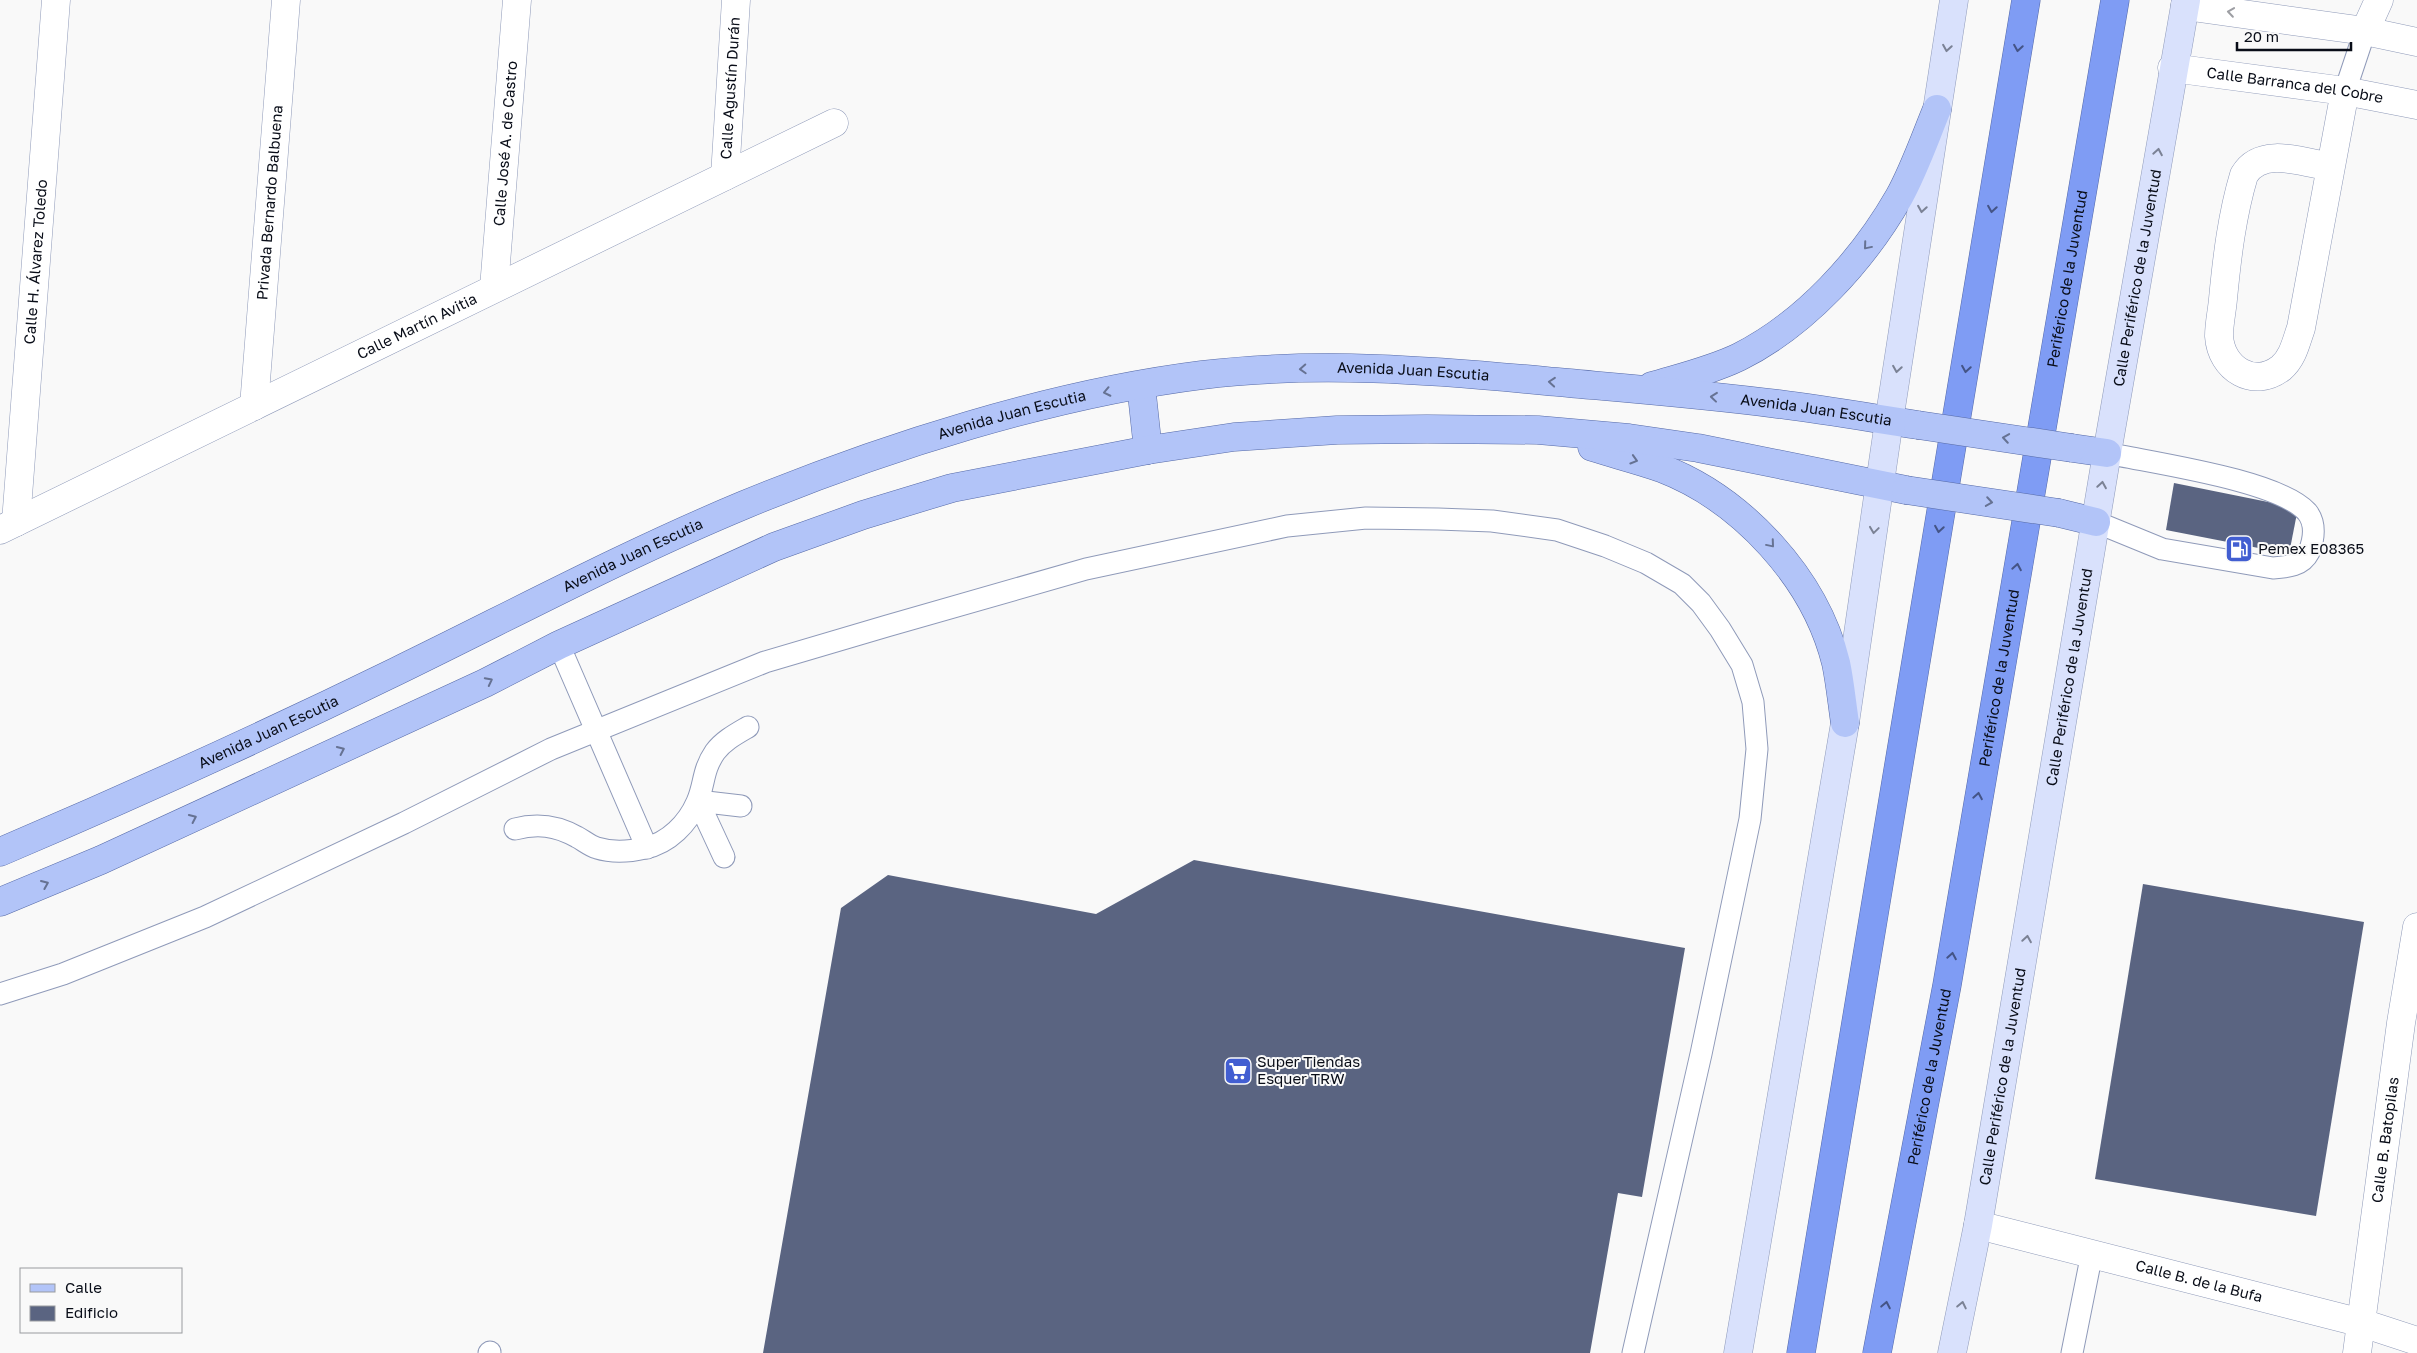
<svg xmlns="http://www.w3.org/2000/svg" width="2417" height="1353" font-family="'Golos Text',sans-serif">
  <style>
    .building { fill: #5a6481 }
    .lines { fill: none; stroke-linecap: round; stroke-linejoin: round }
    .lane-casing { stroke: #8f9ab9; stroke-width: 23 }
    .street-casing { stroke: #8f9ab9; stroke-width: 29 }
    .secondary-casing { stroke: #8f9ab9; stroke-width: 29 }
    .primary-casing { stroke: #566aa7; stroke-width: 29 }
    .highway-casing { stroke: #566aa7; stroke-width: 29 }
    .lane { stroke: #fff; stroke-width: 21 }
    .street { stroke: #fff; stroke-width: 28 }
    .secondary { stroke: #d9e1fc; stroke-width: 28 }
    .primary { stroke: #b2c4f8; stroke-width: 28 }
    .highway { stroke: #7f9cf4; stroke-width: 28 }
    .primary-bridge-casing { stroke: #566aa7; stroke-width: 29; stroke-linecap: butt }
    .primary-bridge { stroke: #b2c4f8; stroke-width: 28 }
    .oneway { stroke: #9d9ea3 }
    .oneway2 { stroke: #7b8295 }
    .oneway3 { stroke: #445486 }
    .oneway4 { stroke: #667293 }
    .labels { text-anchor: middle; stroke-width: 4; stroke-linejoin: round; paint-order: stroke }
    .street-label { font-size: 15px; fill: #090d18; stroke: #f9f9f9 }
    .poi-label { font-size: 15px; fill: #090d18; stroke: #f9f9f9; text-anchor: start }
  </style>
  <rect width="100%" height="100%" fill="#f9f9f9"/>
  <!-- building -->
  <g class="building">
    <polygon points="2174,483 2298,508 2289,554 2166,530"/>
    <polygon points="1194,860 1685,948 1642,1197 1618,1193 1590,1353 763,1353 841,908 888,875 1096,914"/>
    <polygon points="2143,884 2364,922 2316,1216 2095,1179"/>
  </g>
  <g class="lines">
    <!-- lane casing -->
    <g class="lane-casing">
      <g id="lane">
        <polyline points="2345,91 2365,31"/>
        <path d="M2096 522 2162 549 2273 568C2287 567 2302 566 2309 552 2314 539 2316 523 2307 512 2278 480 2152 463 2107 453"/>
        <polyline points="559,645 647,848"/>
        <path d="M515 829C537 823 556 825 577 837 583 840 590 846 597 848 613 853 628 852 645 848 669 843 688 823 697 802 705 784 702 771 715 752 723 741 736 734 748 727"/>
        <polyline points="724,857 698,801 741,806"/>
        <polyline points="0,994 63,974 205,917 404,823 551,749 765,662 887,626 1086,569 1287,526 1366,518 1438,519 1492,521 1557,530 1605,546 1646,563 1682,584 1701,603 1720,629 1742,665 1753,702 1757,749 1750,819 1701,1054 1633,1353"/>
        <polyline points="489,1353 490,1352"/>
        <polyline points="2072,1353 2092,1253"/>
      </g>
    </g>
    <!-- street casing -->
    <g class="street-casing">
      <g id="street">
        <polyline points="2185,6 2365,31 2417,42"/>
        <polyline points="2365,31 2379,0"/>
        <path id="s1" d="M2172 68 2345 91 2417 105"/>
        <path d="M2330 167C2303 162 2261 146 2244 175 2232 215 2227 257 2223 299 2222 311 2219 324 2219 336 2221 369 2254 389 2281 368 2293 358 2296 342 2301 328L2345 91"/>
        <path id="s2" d="M725 176 736 0"/>
        <path id="s3" d="M494 288 517 0"/>
        <path id="s4" d="M254 406 286 0"/>
        <path id="s5" d="M16 522 56 0"/>
        <path id="s6" d="M0 530 834 123"/>
        <path id="s7" d="M1978 1225 2362 1323 2417 1341"/>
        <path id="s8" d="M2357 1353 2401 1023 2417 927"/>
      </g>
    </g>
    <!-- secondary casing -->
    <g class="secondary-casing">
      <g id="secondary">
        <polyline points="1738,1353 1845,723 1889,421 1954,0"/>
        <path id="s9" d="M1952 1353 1978 1225 2107 453 2186 0"/>
      </g>
    </g>
    <!-- primary casing -->
    <g class="primary-casing">
      <g id="primary">
        <polyline points="1141,385 1148,450"/>
        <path d="M1652 386C1682 377 1712 370 1739 357 1805 324 1863 260 1899 197 1914 170 1925 138 1937 109"/>
        <path d="M1592 447C1614 454 1638 460 1661 468 1742 499 1815 578 1836 663 1840 682 1842 703 1845 723"/>
        <polyline points="2072,448 2107,453"/>
        <polyline points="2059,513 2096,522"/>
        <path id="s10" d="M0 852C134 795 266 735 397 671 512 615 626 554 744 505 885 447 1051 394 1202 375 1316 361 1432 370 1546 381 1623 388 1701 394 1778 404 1825 410 1872 418 1918 425"/>
        <polyline points="0,902 101,860 485,683 559,645 774,547 863,515 952,488 1148,450 1234,437 1337,430 1427,429 1538,430 1629,438 1698,448 1906,490"/>
      </g>
    </g>
    <!-- highway casing -->
    <g class="highway-casing">
      <g id="highway">
        <polyline points="1801,1353 2026,0"/>
        <path id="s11" d="M1877 1353 1947 985 2115 0"/>
      </g>
    </g>
    <!-- lane -->
    <use href="#lane" class="lane"/>
    <!-- street -->
    <use href="#street" class="street"/>
    <!-- secondary -->
    <use href="#secondary" class="secondary"/>
    <!-- primary -->
    <use href="#primary" class="primary"/>
    <!-- highway -->
    <use href="#highway" class="highway"/>
    <!-- primary-bridge casing -->
    <g class="primary-bridge-casing">
      <g id="primary-bridge">
        <polyline points="1918,425 2072,448"/>
        <polyline points="1906,490 2059,513"/>
      </g>
    </g>
    <!-- primary-bridge -->
    <use href="#primary-bridge" class="primary-bridge"/>
  </g>
  <!-- one-way arrows -->
  <defs><path id="oneway-chevron" d="M-2-3.5L2.5 0L-2 3.5" fill="none" stroke-width="1.6" stroke-linecap="round" stroke-linejoin="round" transform="scale(1.25)"/></defs>
  <use class="oneway" href="#oneway-chevron" transform="translate(2231 12) rotate(-172)"/>
  <g class="oneway2">
    <use href="#oneway-chevron" transform="translate(1947 48) rotate(99)"/>
    <use href="#oneway-chevron" transform="translate(2158 152) rotate(-80)"/>
    <use href="#oneway-chevron" transform="translate(1922 209) rotate(99)"/>
    <use href="#oneway-chevron" transform="translate(1897 369) rotate(99)"/>
    <use href="#oneway-chevron" transform="translate(2102 485) rotate(-81)"/>
    <use href="#oneway-chevron" transform="translate(1874 530) rotate(98)"/>
    <use href="#oneway-chevron" transform="translate(2027 939) rotate(-81)"/>
    <use href="#oneway-chevron" transform="translate(1962 1305) rotate(-78)"/>
  </g>
  <g class="oneway3">
    <use href="#oneway-chevron" transform="translate(2018 48) rotate(99)"/>
    <use href="#oneway-chevron" transform="translate(1992 209) rotate(99)"/>
    <use href="#oneway-chevron" transform="translate(1966 369) rotate(99)"/>
    <use href="#oneway-chevron" transform="translate(1939 529) rotate(99)"/>
    <use href="#oneway-chevron" transform="translate(2017 567) rotate(-80)"/>
    <use href="#oneway-chevron" transform="translate(1978 796) rotate(-80)"/>
    <use href="#oneway-chevron" transform="translate(1952 956) rotate(-80)"/>
    <use href="#oneway-chevron" transform="translate(1886 1305) rotate(-79)"/>
  </g>
  <g class="oneway4">
    <use href="#oneway-chevron" transform="translate(1867 246) rotate(130)"/>
    <use href="#oneway-chevron" transform="translate(1303 369) rotate(177)"/>
    <use href="#oneway-chevron" transform="translate(1552 382) rotate(-175)"/>
    <use href="#oneway-chevron" transform="translate(1107 392) rotate(168)"/>
    <use href="#oneway-chevron" transform="translate(1714 397) rotate(-174)"/>
    <use href="#oneway-chevron" transform="translate(2006 438) rotate(-171)"/>
    <use href="#oneway-chevron" transform="translate(1634 460) rotate(17)"/>
    <use href="#oneway-chevron" transform="translate(1989 502) rotate(9)"/>
    <use href="#oneway-chevron" transform="translate(1771 544) rotate(50)"/>
    <use href="#oneway-chevron" transform="translate(489 681) rotate(-27)"/>
    <use href="#oneway-chevron" transform="translate(341 750) rotate(-25)"/>
    <use href="#oneway-chevron" transform="translate(193 818) rotate(-25)"/>
    <use href="#oneway-chevron" transform="translate(45 884) rotate(-23)"/>
  </g>
  <!-- icons -->
  <defs>
    <g id="fuel-square" transform="scale(1.4375)"><rect x="-9" y="-9" width="18" height="18" rx="4" fill="#425ed1" stroke="#f9f9f9"/><path d="M-5.5-6h7V0h2V4h1.3V-2.5L3-4.5l.8-.8L6-3V5H2.5V1h-1V6h-7ZM-4.2-4.7v3.2H.2V-4.7Z" fill="#fff"/></g>
    <g id="supermarket-square" transform="scale(1.4375)"><rect x="-9" y="-9" width="18" height="18" rx="4" fill="#425ed1" stroke="#f9f9f9"/><path d="M-6-5.5h2.5l.6 2H6L4.5 2H-2.5L-4.4-4H-6ZM-1.5 3.2a1.3 1.3 0 1 0 .1 0ZM3 3.2a1.3 1.3 0 1 0 .1 0Z" fill="#fff"/></g>
  </defs>
  <g fill-rule="evenodd">
    <use href="#fuel-square" x="2239" y="549"/>
    <use href="#supermarket-square" x="1238" y="1071"/>
  </g>
  <g class="labels">
    <!-- street labels -->
    <g class="street-label">
      <text dy="5" stroke="none"><textPath href="#s1" startOffset="124">Calle Barranca del Cobre</textPath></text>
      <text dy="5" stroke="none"><textPath href="#s2" startOffset="88">Calle Agustín Durán</textPath></text>
      <text dy="5" stroke="none"><textPath href="#s3" startOffset="145">Calle José A. de Castro</textPath></text>
      <text dy="5" stroke="none"><textPath href="#s4" startOffset="204">Privada Bernardo Balbuena</textPath></text>
      <text dy="5" stroke="none"><textPath href="#s5" startOffset="261">Calle H. Álvarez Toledo</textPath></text>
      <text dy="5" stroke="none"><textPath href="#s9" startOffset="1091">Calle Periférico de la Juventud</textPath></text>
      <text dy="5" stroke="none"><textPath href="#s11" startOffset="1091">Periférico de la Juventud</textPath></text>
      <text dy="5" stroke="none"><textPath href="#s6" startOffset="464">Calle Martín Avitia</textPath></text>
      <text dy="5" stroke="none"><textPath href="#s10" startOffset="1510">Avenida Juan Escutia</textPath></text>
      <text dy="5" stroke="none"><textPath href="#s10" startOffset="1915">Avenida Juan Escutia</textPath></text>
      <text dy="5" stroke="none"><textPath href="#s10" startOffset="1104">Avenida Juan Escutia</textPath></text>
      <text dy="5" stroke="none"><textPath href="#s10" startOffset="699">Avenida Juan Escutia</textPath></text>
      <text dy="5" stroke="none"><textPath href="#s11" startOffset="686">Periférico de la Juventud</textPath></text>
      <text dy="5" stroke="none"><textPath href="#s9" startOffset="686">Calle Periférico de la Juventud</textPath></text>
      <text dy="5" stroke="none"><textPath href="#s10" startOffset="294">Avenida Juan Escutia</textPath></text>
      <text dy="5" stroke="none"><textPath href="#s11" startOffset="281">Periférico de la Juventud</textPath></text>
      <text dy="5" stroke="none"><textPath href="#s9" startOffset="281">Calle Periférico de la Juventud</textPath></text>
      <text dy="5" stroke="none"><textPath href="#s8" startOffset="215">Calle B. Batopilas</textPath></text>
      <text dy="5" stroke="none"><textPath href="#s7" startOffset="228">Calle B. de la Bufa</textPath></text>
    </g>
    <!-- poi labels -->
    <g class="poi-label">
      <text x="2258" y="554">Pemex E08365</text>
      <text x="1257" y="1067">Super Tiendas<tspan x="1257" dy="17">Esquer TRW</tspan></text>
    </g>
  </g>
  <!-- legend -->
  <rect x="20" y="1268" width="162" height="65" fill="#f9f9f9" stroke="#999b9f"/>
  <rect x="30" y="1284" width="25" height="8" fill="#b2c4f8" stroke="#999b9f"/>
  <text x="65" y="1293" font-size="15" fill="#090d18">Calle</text>
  <rect x="30" y="1306" width="25" height="15" fill="#5a6481" stroke="#999b9f"/>
  <text x="65" y="1318" font-size="15" fill="#090d18">Edificio</text>
  <!-- scale -->
  <path d="M2237 42v8h114v-8" fill="none" stroke="#090d18" stroke-width="2.5"/>
  <text x="2244" y="42" font-size="15" fill="#090d18" stroke="#f9f9f9" stroke-width="4" paint-order="stroke">20 m</text>
</svg>
